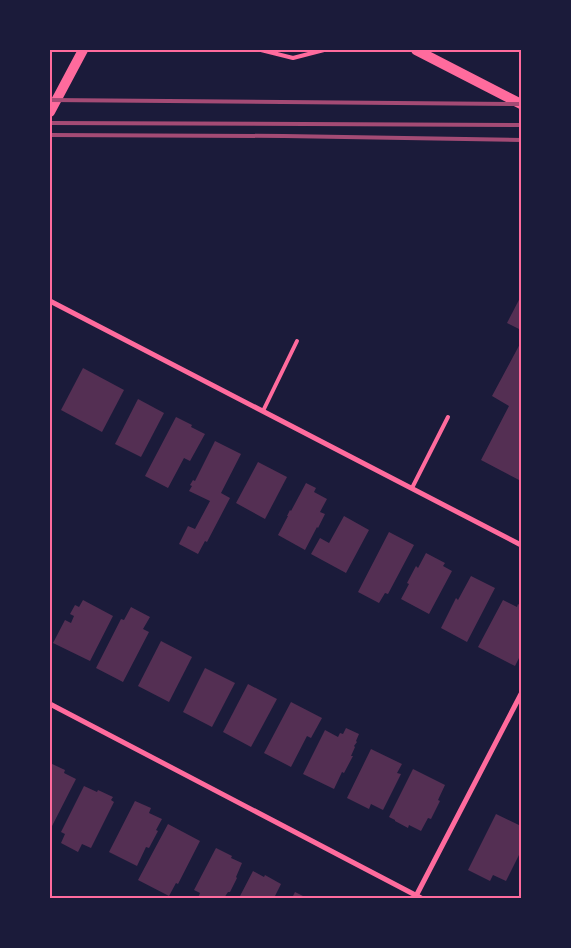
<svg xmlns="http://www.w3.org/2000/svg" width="571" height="948" font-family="Figtree,sans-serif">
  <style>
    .building { fill: #542f53 }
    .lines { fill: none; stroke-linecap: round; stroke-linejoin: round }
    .service { stroke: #ff6b9d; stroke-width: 4 }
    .minor { stroke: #ff6b9d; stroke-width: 5 }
    .secondary { stroke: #ff6b9d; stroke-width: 10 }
    .rail { stroke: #a44b75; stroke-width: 4 }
    .neatline { fill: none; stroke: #ff6b9d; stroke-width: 2 }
  </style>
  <rect width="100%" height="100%" fill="#1b1b3a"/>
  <!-- building -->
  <g class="building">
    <polygon points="521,296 521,330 507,323"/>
    <polygon points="521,342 521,481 481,460 509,406 492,396"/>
    <polygon points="83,368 124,390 102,432 61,410"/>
    <polygon points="138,399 164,413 141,457 115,444"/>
    <polygon points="176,417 192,425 191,427 205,434 190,461 184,458 168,488 145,476"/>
    <polygon points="215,441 241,454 221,493 230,498 207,542 205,541 198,554 179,544 188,526 195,529 210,501 189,491 192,486 190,485 193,480 195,481"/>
    <polygon points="258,462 287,477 265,519 236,503"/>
    <polygon points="306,483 316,488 314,492 327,499 320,512 325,514 318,528 317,527 305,550 278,535 288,516 287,516 290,510 291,511"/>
    <polygon points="344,516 369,530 346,573 311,554 320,538 329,543"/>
    <polygon points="389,532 414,545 388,594 385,593 379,603 358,592"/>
    <polygon points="426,553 445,563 443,566 452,571 429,614 401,599 409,584 407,583 416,566 418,568"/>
    <polygon points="471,576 495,588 467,642 441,628 456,598 458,600"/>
    <polygon points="83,600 113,616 90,661 53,643 65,620 71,623 74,616 70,614 75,605 79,607"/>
    <polygon points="503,600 517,607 518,604 521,606 521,635 520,638 521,638 521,654 515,666 478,647"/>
    <polygon points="131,607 150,617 143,629 149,632 123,682 96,668 121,619 124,620"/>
    <polygon points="161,641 192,657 169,702 138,686"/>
    <polygon points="205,668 235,683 212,727 183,712"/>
    <polygon points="248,684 277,699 251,747 223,732"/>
    <polygon points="291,702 322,718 311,738 307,736 291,767 264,753"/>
    <polygon points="346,728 359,734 356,741 357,742 354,746 355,747 351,756 353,756 344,773 342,772 334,789 303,774 325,730 338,737 340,733 343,734"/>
    <polygon points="371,749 402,764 397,773 401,774 383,810 371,804 369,809 347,798"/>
    <polygon points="50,763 65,770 64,773 76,779 50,830"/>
    <polygon points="413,769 445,785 438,800 440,801 431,819 428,818 421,831 409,825 408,828 395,821 395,820 389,817"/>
    <polygon points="84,786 97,792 98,790 113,797 111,800 114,802 91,848 82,844 78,852 61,843 65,834 61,832"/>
    <polygon points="135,801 151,808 149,813 162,819 156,830 158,831 149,848 146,847 137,866 109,852"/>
    <polygon points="496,814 521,826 521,851 506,881 493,875 490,881 468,870"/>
    <polygon points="168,824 200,841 178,884 176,883 169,896 138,880"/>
    <polygon points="216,848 232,856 231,858 242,863 236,877 237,878 230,892 228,892 224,898 198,898 200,893 194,890"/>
    <polygon points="253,871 264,877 265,875 281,884 274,898 239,898"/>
    <polygon points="295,892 307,898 292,898"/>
  </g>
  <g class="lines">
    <!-- service -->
    <g class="service">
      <polyline points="261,50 293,58 324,50"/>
      <polyline points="263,411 297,341"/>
      <polyline points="412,488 448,417"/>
    </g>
    <!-- minor -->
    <g class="minor">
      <polyline points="50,301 521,545"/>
      <polyline points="50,704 421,898"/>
      <polyline points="415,898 521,694"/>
    </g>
    <!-- secondary -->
    <g class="secondary">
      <polyline points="416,50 521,104"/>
      <polyline points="50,112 83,50"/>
    </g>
    <!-- rail -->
    <g class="rail">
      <polyline points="50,100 521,104"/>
      <polyline points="50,123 521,125"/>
      <polyline points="50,135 284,136 521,140"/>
    </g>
  </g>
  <!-- border -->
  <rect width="571" height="948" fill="none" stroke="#1b1b3a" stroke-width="102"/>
  <rect x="51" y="51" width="469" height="846" class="neatline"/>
</svg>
